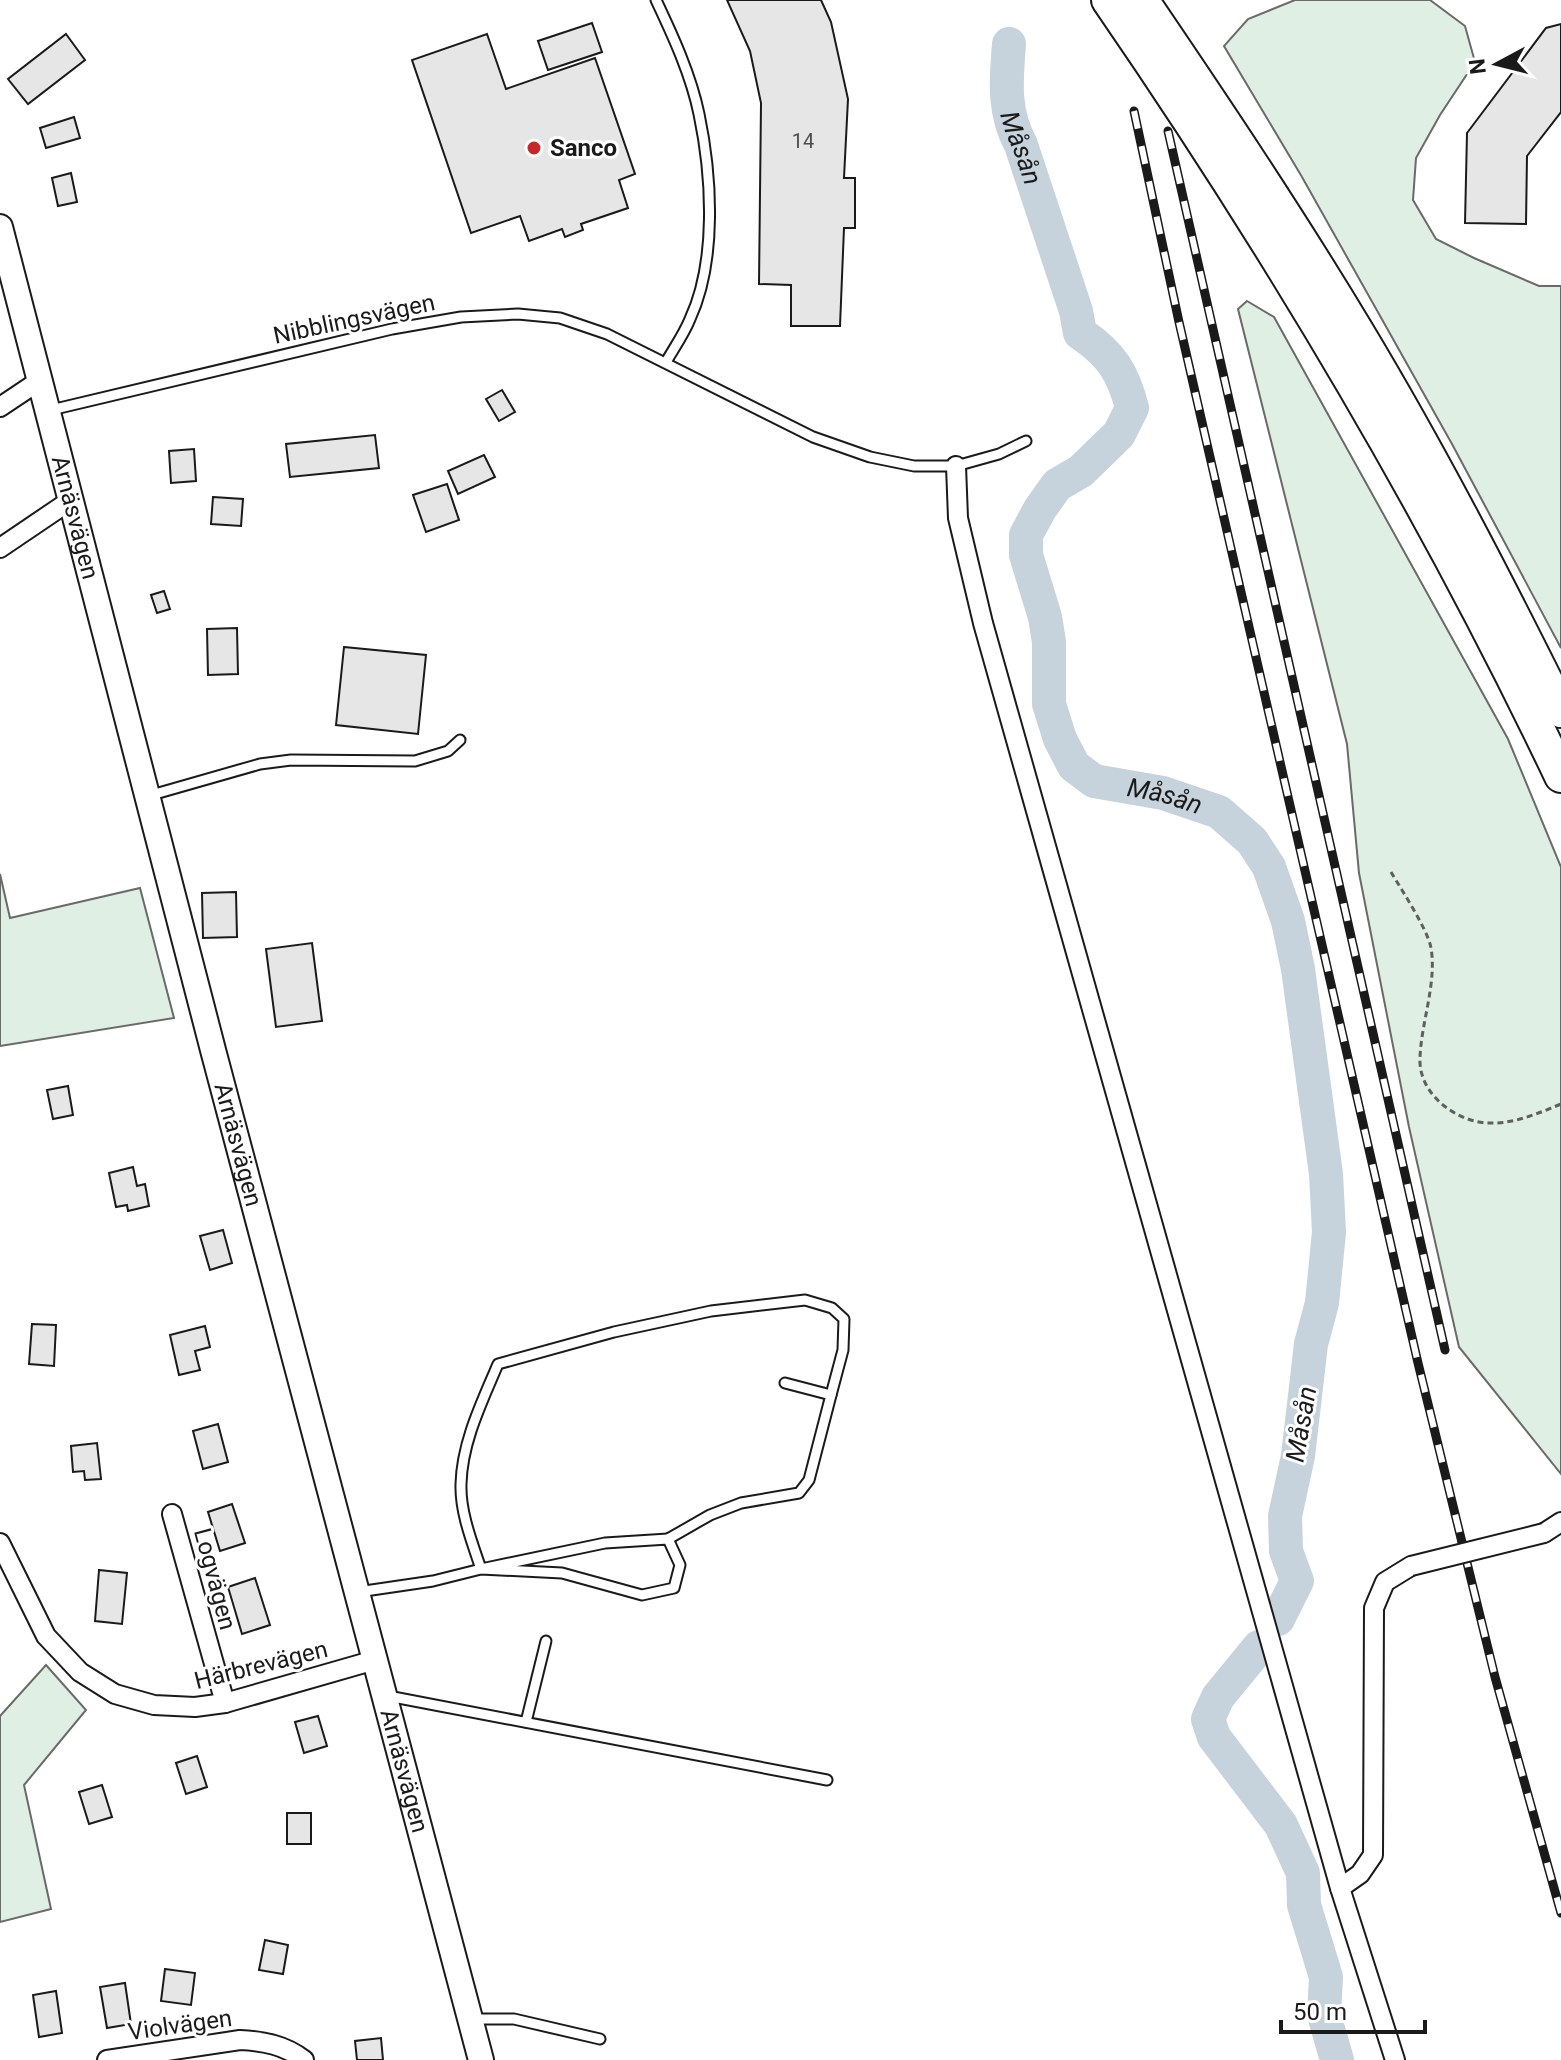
<svg xmlns="http://www.w3.org/2000/svg" width="1561" height="2060" font-family="Roboto,sans-serif">
  <style>
    .green { fill: #e0efe3; stroke: #6a6a6a; stroke-width: 2 }
    .lines { fill: none; stroke-linecap: round; stroke-linejoin: round }
    .river { stroke: #c6d2dc; stroke-width: 34 }
    .building { fill: #e6e6e6; stroke: #1a1a1a; stroke-width: 2 }
    .lane-casing { stroke: #1a1a1a; stroke-width: 13 }
    .street-casing { stroke: #1a1a1a; stroke-width: 22 }
    .secondary-casing { stroke: #1a1a1a; stroke-width: 28 }
    .highway-casing { stroke: #1a1a1a; stroke-width: 36 }
    .path { stroke: #5f5f5f; stroke-width: 3; stroke-dasharray: 6 4; stroke-linecap: butt }
    .lane { stroke: #fff; stroke-width: 9 }
    .street { stroke: #fff; stroke-width: 18 }
    .secondary { stroke: #fff; stroke-width: 24 }
    .highway { stroke: #fff; stroke-width: 32 }
    .rail-casing { stroke: #1a1a1a; stroke-width: 9 }
    .rail { stroke: #fff; stroke-width: 6; stroke-dasharray: 18; stroke-linecap: butt }
    .street-bridge-casing { stroke: #1a1a1a; stroke-width: 22; stroke-linecap: butt }
    .street-bridge { stroke: #fff; stroke-width: 18 }
    .poi-dot { fill: #c62828; stroke: #fff; stroke-width: 3 }
    .labels { text-anchor: middle; stroke-width: 6; stroke-linejoin: round; paint-order: stroke }
    .number-label { font-size: 20px; fill: #4d4d4d }
    .poi-label { font-size: 24px; font-weight: bold; fill: #1a1a1a; stroke: #fff; text-anchor: start }
    .street-label { font-size: 24px; fill: #1a1a1a; stroke: #fff }
    .water-label { font-size: 26px; font-style: italic; fill: #1a1a1a; stroke: #fff }
  </style>
  <rect width="100%" height="100%" fill="#fff"/>
  <!-- green -->
  <g class="green">
    <polygon points="1295,0 1430,0 1465,26 1475,62 1440,115 1416,158 1413,200 1436,239 1474,258 1539,286 1561,286 1561,648 1452,444 1302,177 1224,46 1248,19"/>
    <polygon points="1247,301 1274,317 1508,739 1561,867 1561,1474 1459,1347 1409,1127 1359,873 1347,744 1238,309"/>
    <polygon points="0,874 10,918 140,888 174,1018 0,1046"/>
    <polygon points="46,1665 86,1710 24,1785 51,1909 0,1922 0,1716"/>
  </g>
  <g class="lines">
    <!-- river -->
    <g class="river">
      <path id="s1" d="M1009 44C1006 81 1003 112 1021 145L1076 311 1080 333C1111 354 1123 372 1132 408L1119 434 1081 471 1057 485 1040 509 1026 535V555L1045 617 1049 642V704L1060 739 1074 766 1094 781 1163 793 1219 812 1252 841 1269 867 1288 921 1298 969 1326 1174 1329 1232 1322 1303 1311 1344 1298 1456 1285 1516 1286 1551 1297 1581 1278 1619"/>
      <polyline points="1259,1647 1218,1697 1208,1719 1214,1737 1281,1825 1303,1873 1304,1905 1326,1977 1324,2015 1337,2060"/>
    </g>
  </g>
  <!-- building -->
  <g class="building">
    <polygon points="727,0 821,0 831,22 848,99 844,178 855,178 855,228 844,228 840,326 791,326 791,285 759,284 761,103 750,51"/>
    <polygon points="592,23 602,52 548,70 538,41"/>
    <polygon points="1561,24 1561,112 1527,156 1526,224 1465,223 1467,133 1546,28"/>
    <polygon points="66,34 85,60 28,104 8,79"/>
    <polygon points="487,34 506,89 595,58 635,174 619,180 628,208 581,224 583,230 565,237 562,229 529,241 520,216 471,233 412,60"/>
    <polygon points="74,117 80,138 46,148 40,128"/>
    <polygon points="71,173 77,202 58,206 52,178"/>
    <polygon points="502,390 515,412 499,421 486,399"/>
    <polygon points="375,435 379,468 290,477 286,444"/>
    <polygon points="194,449 196,481 171,483 169,451"/>
    <polygon points="484,455 495,477 458,494 448,471"/>
    <polygon points="447,484 459,520 426,532 413,495"/>
    <polygon points="213,497 243,499 241,526 211,524"/>
    <polygon points="164,591 170,609 157,613 151,595"/>
    <polygon points="237,628 238,674 208,675 207,629"/>
    <polygon points="344,647 426,655 418,734 336,725"/>
    <polygon points="236,892 237,937 203,938 202,893"/>
    <polygon points="312,943 322,1021 276,1027 266,949"/>
    <polygon points="68,1086 73,1115 53,1119 47,1090"/>
    <polygon points="133,1167 137,1186 145,1184 149,1206 128,1211 127,1205 116,1207 109,1173"/>
    <polygon points="223,1230 232,1263 210,1270 200,1236"/>
    <polygon points="32,1324 56,1325 54,1366 29,1364"/>
    <polygon points="205,1326 210,1347 195,1351 200,1370 179,1375 170,1335"/>
    <polygon points="218,1424 228,1462 203,1469 193,1431"/>
    <polygon points="97,1443 101,1479 85,1480 84,1471 73,1472 71,1446"/>
    <polygon points="232,1504 245,1543 220,1551 208,1512"/>
    <polygon points="99,1570 127,1573 122,1624 95,1621"/>
    <polygon points="255,1578 270,1625 242,1634 228,1587"/>
    <polygon points="318,1716 327,1746 304,1753 295,1722"/>
    <polygon points="197,1756 207,1787 186,1794 176,1763"/>
    <polygon points="102,1785 112,1817 89,1824 79,1792"/>
    <rect x="287" y="1813" width="24" height="31"/>
    <polygon points="265,1940 288,1945 283,1974 259,1970"/>
    <polygon points="165,1969 195,1973 191,2005 161,2001"/>
    <polygon points="125,1983 131,2024 107,2028 100,1987"/>
    <polygon points="56,1991 62,2033 39,2037 33,1995"/>
    <polygon points="381,2038 383,2060 357,2060 355,2041"/>
  </g>
  <g class="lines">
    <!-- lane casing -->
    <g class="lane-casing">
      <g id="lane">
        <path d="M656 0C673 36 691 75 699 114 712 176 717 261 690 319 684 334 674 348 666 362"/>
        <polyline points="51,410 392,329 461,317 518,314 560,318 607,334 813,437 870,457 914,466 956,466 999,454 1026,441"/>
        <polyline points="148,796 260,764 291,760 415,761 448,751 460,740"/>
        <polyline points="668,1539 710,1515 741,1503 799,1493 809,1480 831,1395 785,1383"/>
        <path d="M358 1592 433 1581 481 1569 562 1573 642 1595 674 1588 680 1565 668 1539 605 1543 481 1569C472 1542 460 1512 461 1484 462 1442 482 1402 498 1364L614 1332 711 1311 805 1300 832 1308 844 1319 843 1350 831 1395"/>
        <polyline points="388,1696 827,1780"/>
        <polyline points="526,1722 546,1641"/>
        <polyline points="473,2019 514,2019 600,2039"/>
      </g>
    </g>
    <!-- street casing -->
    <g class="street-casing">
      <g id="street">
        <polyline points="0,407 39,381"/>
        <polyline points="956,466 958,518 983,623 1340,1888 1395,2060"/>
        <polyline points="0,548 71,500"/>
        <polyline points="172,1514 225,1703"/>
        <polyline points="1544,1533 1561,1522"/>
        <polyline points="0,1543 46,1636 80,1672 115,1694 154,1705 195,1707 225,1703 375,1660"/>
        <polyline points="1340,1888 1360,1874 1373,1855 1374,1608 1385,1582 1411,1566"/>
        <path d="M107 2060 240 2040C263 2041 285 2045 304 2060"/>
      </g>
    </g>
    <!-- secondary casing -->
    <g class="secondary-casing">
      <g id="secondary">
        <path id="s2" d="M0 227 213 1050 481 2060"/>
      </g>
    </g>
    <!-- highway casing -->
    <g class="highway-casing">
      <g id="highway">
        <path d="M1108 0C1278 247 1432 505 1561 776"/>
        <path d="M1142 0C1216 109 1289 218 1357 331 1431 454 1497 582 1561 711"/>
      </g>
    </g>
    <!-- path -->
    <path class="path" d="M1391 872C1401 889 1428 930 1431 948 1437 983 1421 1023 1420 1058 1418 1094 1457 1123 1490 1123 1514 1124 1539 1113 1561 1104"/>
    <!-- lane -->
    <use href="#lane" class="lane"/>
    <!-- street -->
    <use href="#street" class="street"/>
    <!-- secondary -->
    <use href="#secondary" class="secondary"/>
    <!-- highway -->
    <use href="#highway" class="highway"/>
    <!-- rail casing -->
    <g class="rail-casing">
      <g id="rail">
        <polyline points="1134,111 1179,322 1418,1363 1495,1677 1561,1913"/>
        <polyline points="1168,131 1445,1350"/>
      </g>
    </g>
    <!-- rail -->
    <use href="#rail" class="rail"/>
    <!-- street-bridge casing -->
    <g class="street-bridge-casing">
      <polyline id="street-bridge" points="1411,1566 1544,1533"/>
    </g>
    <!-- street-bridge -->
    <use href="#street-bridge" class="street-bridge"/>
  </g>
  <!-- markers -->
  <circle class="poi-dot" cx="534" cy="148" r="8"/>
  <g class="labels">
    <!-- number labels -->
    <g class="number-label">
      <text x="803" y="148">14</text>
    </g>
    <!-- poi labels -->
    <g class="poi-label">
      <text x="550" y="156">Sanco</text>
    </g>
    <!-- street labels -->
    <g class="street-label">
      <text transform="translate(354 319) rotate(-12)" y="8">Nibblingsvägen</text>
      <text dy="8" stroke="none"><textPath href="#s2" startOffset="300">Arnäsvägen</textPath></text>
      <text dy="8" stroke="none"><textPath href="#s2" startOffset="948">Arnäsvägen</textPath></text>
      <text transform="translate(215 1579) rotate(75)" y="8">Logvägen</text>
      <text transform="translate(261 1665) rotate(-14)" y="8">Härbrevägen</text>
      <text dy="8" stroke="none"><textPath href="#s2" startOffset="1596">Arnäsvägen</textPath></text>
      <text transform="translate(180 2025) rotate(-8)" y="8">Violvägen</text>
    </g>
    <!-- water labels -->
    <g class="water-label">
      <text dy="9" stroke="none"><textPath href="#s1" startOffset="106">Måsån</textPath></text>
      <text dy="9" stroke="none"><textPath href="#s1" startOffset="900">Måsån</textPath></text>
      <text transform="translate(1301 1424) rotate(-80)" y="9">Måsån</text>
    </g>
  </g>
  <!-- north arrow -->
  <g transform="translate(1497 64) rotate(263)" stroke="#ffffff" stroke-width="6" paint-order="stroke">
  <path d="M0-6L14 30L0 20L-14 30Z" fill="#1a1a1a"/>
  <text y="-12" font-size="22" font-weight="bold" text-anchor="middle" fill="#1a1a1a">N</text>
  </g>
  <!-- scale -->
  <path d="M1281 2020v12h144v-12" fill="none" stroke="#1a1a1a" stroke-width="4"/>
  <text x="1293" y="2020" font-size="24" fill="#1a1a1a" stroke="#ffffff" stroke-width="6" paint-order="stroke">50 m</text>
</svg>
